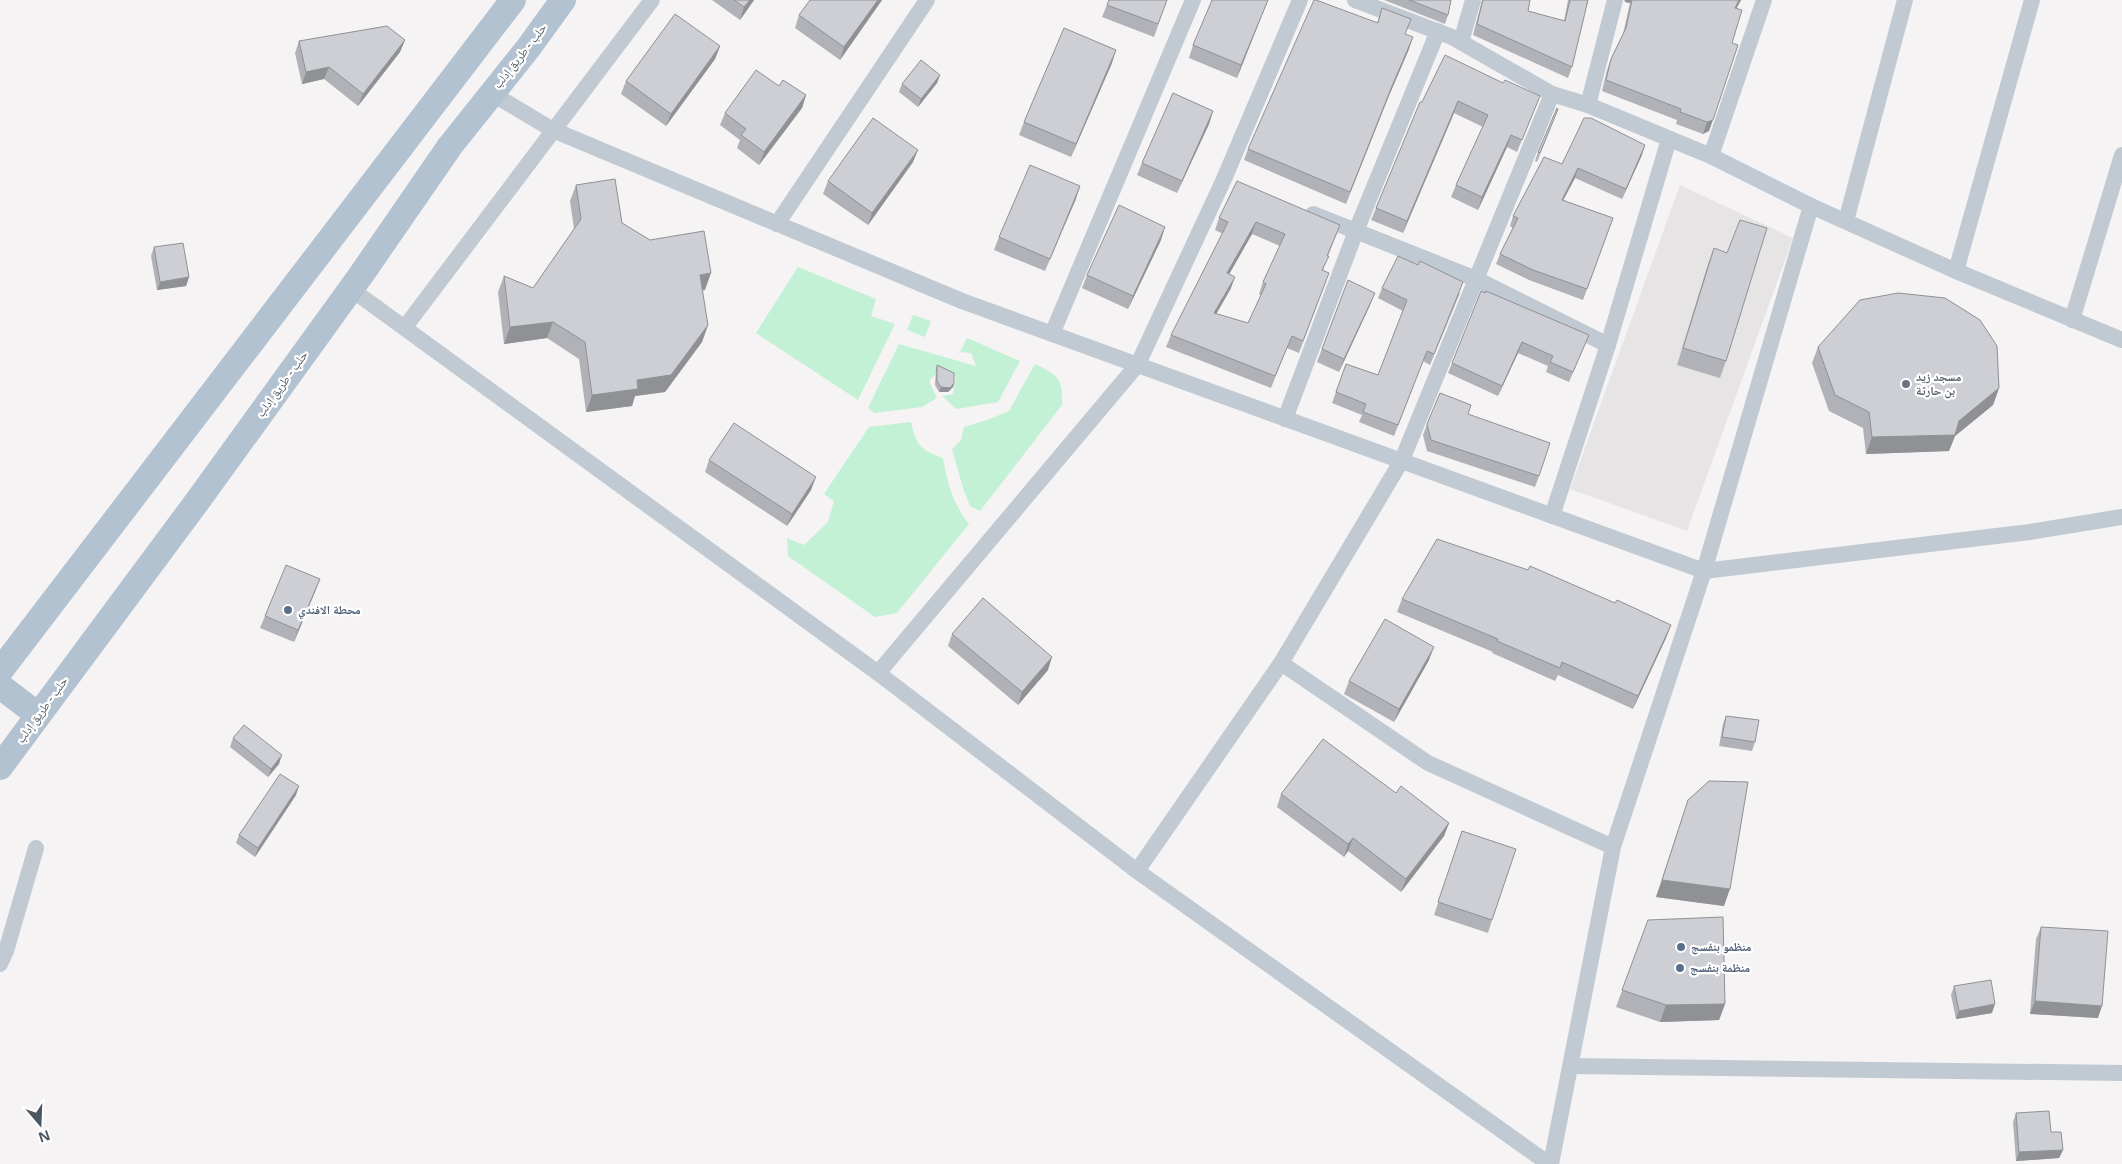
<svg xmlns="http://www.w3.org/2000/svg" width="2122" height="1164" font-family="'Open Sans','Noto Naskh Arabic',sans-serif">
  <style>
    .education { fill: #e6e4e5 }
    .green { fill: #c3f1d5 }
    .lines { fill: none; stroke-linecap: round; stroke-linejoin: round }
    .street { stroke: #c1cad2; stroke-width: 16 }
    .primary { stroke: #b3c2d1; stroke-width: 26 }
    .wall { fill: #b0b2b7; fill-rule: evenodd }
    .shaded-wall { fill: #909195 }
    .building { fill: #cdcfd5; stroke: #909195; fill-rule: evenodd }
    .worship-dot { fill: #6b7280; stroke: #fff; stroke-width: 2 }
    .service-dot { fill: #5c6f8a; stroke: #fff; stroke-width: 2 }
    .labels { text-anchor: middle; stroke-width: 4.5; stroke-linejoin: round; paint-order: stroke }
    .street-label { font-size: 12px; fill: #4a5661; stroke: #fff }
    .worship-label { font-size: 12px; font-weight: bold; fill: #5b616d; stroke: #fff; text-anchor: start }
    .service-label { font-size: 12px; font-weight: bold; fill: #4e5e75; stroke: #fff; text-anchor: start }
  </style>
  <rect width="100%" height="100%" fill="#f5f3f3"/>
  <!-- education -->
  <polygon class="education" points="1680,185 1793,238 1687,531 1570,489"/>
  <!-- green -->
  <g class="green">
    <polygon points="798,267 876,299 871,316 895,324 858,400 756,333"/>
    <polygon points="913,315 931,321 925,337 907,330"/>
    <polygon points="967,338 1020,361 998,402 956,409 942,396 953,394 956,377 942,367 929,381 937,398 922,407 874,413 868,408 899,344 976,366 971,353 960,352"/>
    <path d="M1035 364C1058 375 1063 378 1062 405L980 511 970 506 963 488 952 449 961 440 964 427 987 420 1009 411Z"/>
    <path d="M911 422C916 444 920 450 943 458 948 485 952 502 969 524L897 613 875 617 788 556 787 538 804 545 828 522 834 501 824 494 869 427Z"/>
  </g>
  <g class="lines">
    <!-- street -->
    <g class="street">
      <polyline points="1355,0 1452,37 1552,94 1588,105 1711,156 1811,206 1956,271 2122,340"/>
      <polyline points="1461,42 1473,0"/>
      <polyline points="491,93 553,130 962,301 1704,571 2030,532 2122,517"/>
      <polyline points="1552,94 1402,460 1281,663 1428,763 1613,847"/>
      <polyline points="1588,105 1615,0"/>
      <polyline points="1711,156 1764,0"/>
      <polyline points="1313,214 1476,279 1608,345"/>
      <polyline points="1846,221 1905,0"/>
      <polyline points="777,224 927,0"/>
      <polyline points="1956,271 2032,0"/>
      <polyline points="351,289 878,673 1137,871 1549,1164"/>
      <polyline points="2072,320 2122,155"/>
      <polyline points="405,327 652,0"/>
      <polyline points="1052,334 1193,0"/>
      <polyline points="1285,419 1356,231 1438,31"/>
      <polyline points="1552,516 1608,345 1669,139"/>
      <polyline points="878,673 1138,364 1224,179 1300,0"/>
      <polyline points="1137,871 1281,663"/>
      <polyline points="0,964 6,951 36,848"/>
      <polyline points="1571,1066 2122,1073"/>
      <polyline points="1551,1164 1613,847 1704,571 1811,206"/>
    </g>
    <!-- primary -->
    <g class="primary">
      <polyline points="0,671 513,0"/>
      <polyline points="0,686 38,715"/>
      <polyline points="0,767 199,499 361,275 450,146 529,47 563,0"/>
    </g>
  </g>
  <!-- wall -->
  <g class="wall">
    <polygon points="712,0 754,0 740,20"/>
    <polygon points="882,0 840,60 795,28 799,15"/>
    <polygon points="1109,0 1167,0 1154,37 1102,17"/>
    <polygon points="1268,0 1237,78 1189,58 1193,45"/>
    <polygon points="1384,0 1451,0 1448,15 1445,24"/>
    <polygon points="1482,0 1530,0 1528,11 1564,21 1568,0 1588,0 1572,67 1568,78 1473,35"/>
    <polygon points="1624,0 1741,0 1736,8 1732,43 1709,131 1703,134 1676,124 1677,120 1602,91 1607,70 1611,59 1623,34 1630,3 1625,2"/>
    <polygon points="1382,8 1405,34 1409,49 1388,98 1346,204 1244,160 1248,149 1377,23"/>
    <polygon points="405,40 400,52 358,106 324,79 302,84 295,53 299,41"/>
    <polygon points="720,46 715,59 666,126 621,94 626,81"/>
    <polygon points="1112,63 1071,157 1019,135 1024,122"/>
    <polygon points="940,75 937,83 918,107 899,92 902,84"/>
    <polygon points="1503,83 1540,96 1517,152 1507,147 1478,210 1451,197 1456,185 1483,127 1454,113 1403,233 1371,220 1376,208 1422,102"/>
    <polygon points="779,86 806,95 802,108 759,165 737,148 740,140 720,125 725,113"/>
    <polygon points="1213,111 1209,124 1177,193 1137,175 1142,163"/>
    <polygon points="1555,117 1537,162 1535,161 1538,152"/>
    <polygon points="1642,155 1622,199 1575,178 1563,200 1613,218 1583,300 1529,280 1496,264 1500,254 1513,228 1510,226 1513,216 1562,164"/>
    <polygon points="913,162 868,225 823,194 828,181"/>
    <polygon points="576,185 622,223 705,290 702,290 708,325 702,342 665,392 635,396 632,406 586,412 579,359 547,338 504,344 498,292 504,276 533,288 574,229 570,201"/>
    <polygon points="1080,186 1045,271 994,250 999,237"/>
    <path d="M1219 218 1340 225 1328 256 1323 270 1329 273 1299 353 1287 348 1271 388 1166 347 1171 335 1223 234 1215 230ZM1252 234 1280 246 1263 282 1259 294 1261 295 1248 323 1216 314 1231 288 1229 274Z"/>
    <polygon points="1161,240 1128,309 1082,288 1087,275"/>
    <polygon points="154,247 189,277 186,286 157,290 151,256"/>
    <polygon points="1714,248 1726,361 1720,378 1677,365 1708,264"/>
    <polygon points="1348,280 1370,305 1339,372 1317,362"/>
    <polygon points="1382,288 1460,293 1430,365 1423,361 1394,436 1359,422 1362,415 1332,403 1346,364 1378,375 1403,311 1378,298"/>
    <polygon points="1481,291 1589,335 1569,382 1546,372 1548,366 1518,353 1498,396 1448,373"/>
    <polygon points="1818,347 1999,388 1993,405 1955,436 1949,451 1866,454 1863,428 1829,411 1812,363"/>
    <polygon points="937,365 954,383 953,387 948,392 939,392 935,385 936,369"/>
    <polygon points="1468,414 1539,476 1535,487 1427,451 1423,435 1427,424"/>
    <polygon points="709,460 811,490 787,526 705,472"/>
    <polygon points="320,579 294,642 260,628 265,616"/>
    <polygon points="1402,599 1615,603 1671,625 1666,638 1633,709 1558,675 1555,681 1492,653 1493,652 1397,612"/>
    <polygon points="952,634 1048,670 1018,705 948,646"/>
    <polygon points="1429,660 1394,722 1344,694 1349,681"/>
    <polygon points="1726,716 1755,742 1752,751 1719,746 1723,724"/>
    <polygon points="233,738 279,764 268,777 230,747"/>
    <polygon points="1396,793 1449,823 1444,836 1401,892 1348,851 1344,857 1277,807 1281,794"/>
    <polygon points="296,795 255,857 236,843 239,835"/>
    <polygon points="1688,800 1724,906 1656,897"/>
    <polygon points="1462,831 1492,920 1488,933 1434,915"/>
    <polygon points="1648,920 1725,1004 1719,1020 1660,1022 1616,1007"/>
    <polygon points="2041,927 2098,1018 2030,1014 2036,939"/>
    <polygon points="1954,986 1992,1013 1956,1019 1951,995"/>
    <polygon points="2016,1113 2051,1132 2063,1150 2059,1158 2016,1161 2013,1122"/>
  </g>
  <!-- shaded-wall -->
  <g class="shaded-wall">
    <polygon points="750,0 754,0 740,20 744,7"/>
    <polygon points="878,0 882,0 840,60 844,47"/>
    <polygon points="1268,0 1237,78 1241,65"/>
    <polygon points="1626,0 1631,0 1630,3 1625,2"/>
    <polygon points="1739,0 1741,0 1731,19 1735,8"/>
    <polygon points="1413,37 1409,49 1388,98 1346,204 1392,86"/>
    <polygon points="405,40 400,52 358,106 363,94"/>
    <polygon points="720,46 715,59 666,126 671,114"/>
    <polygon points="1116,50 1112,63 1071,157 1076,144"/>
    <polygon points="329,67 324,79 302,84 306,72"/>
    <polygon points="940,75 937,83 918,107 921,99"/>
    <polygon points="806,95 802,108 759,165 764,152"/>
    <polygon points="1458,101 1454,113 1403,233 1407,221"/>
    <polygon points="1213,111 1209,124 1177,193 1182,181"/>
    <polygon points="1713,120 1709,131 1703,134 1707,122"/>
    <polygon points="1511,135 1507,147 1478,210 1482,197"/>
    <polygon points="1645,145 1642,155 1622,199 1626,189"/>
    <polygon points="918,150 913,162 868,225 872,213"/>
    <polygon points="1578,168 1575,178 1558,210 1562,200"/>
    <polygon points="1080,186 1076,199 1045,271 1050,259"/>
    <polygon points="1256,222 1252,234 1223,285 1227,273"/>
    <polygon points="1165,227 1161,240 1128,309 1133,296"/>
    <polygon points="711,273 705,290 694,292 700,275"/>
    <polygon points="189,277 186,286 157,290 160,282"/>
    <polygon points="1235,277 1231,288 1210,325 1214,313"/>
    <polygon points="1375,293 1370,305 1339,372 1344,359"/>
    <polygon points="553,322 547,338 504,344 510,327"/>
    <polygon points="708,325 702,342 665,392 635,396 632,406 586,412 592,395 637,380"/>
    <polygon points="1522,342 1518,353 1498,396 1502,386"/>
    <polygon points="954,383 953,387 948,392 939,392 941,387"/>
    <polygon points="1999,388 1993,405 1955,436 1949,451 1866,454 1872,437 1959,421"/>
    <polygon points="816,477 811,490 787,526 792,514"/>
    <polygon points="320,579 315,592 294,642 298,630"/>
    <polygon points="1671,625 1666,638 1633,709 1638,696"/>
    <polygon points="1434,647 1429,660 1394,722 1399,709"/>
    <polygon points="1052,657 1048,670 1018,705 1022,692"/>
    <polygon points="282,755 279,764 268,777 271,769"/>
    <polygon points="299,786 296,795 255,857 258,848"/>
    <polygon points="1449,823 1444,836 1401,892 1406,879"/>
    <polygon points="1353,838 1348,851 1344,857 1348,844"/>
    <polygon points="1662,880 1730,889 1724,906 1656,897"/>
    <polygon points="2035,1001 2102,1006 2098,1018 2030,1014"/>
    <polygon points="1725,1004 1719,1020 1660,1022 1666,1005"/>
    <polygon points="1995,1004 1992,1013 1956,1019 1959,1011"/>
    <polygon points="2063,1150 2059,1158 2016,1161 2019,1152"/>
  </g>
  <!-- building -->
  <g class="building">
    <polygon points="734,0 750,0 744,7"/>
    <polygon points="810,0 878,0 844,47 799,15"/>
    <polygon points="1109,0 1167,0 1158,24 1107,5"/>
    <polygon points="1212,0 1268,0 1241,65 1193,45"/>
    <polygon points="1314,0 1316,0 1378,23 1382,8 1411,19 1405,34 1413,37 1392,86 1350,192 1248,149"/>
    <polygon points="1409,0 1451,0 1448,15"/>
    <polygon points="1483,0 1530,0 1528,11 1565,21 1570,0 1588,0 1572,67 1477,24"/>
    <polygon points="1632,0 1739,0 1735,8 1742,10 1732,43 1738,45 1713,120 1707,122 1680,112 1681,109 1606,80 1611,59 1626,28"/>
    <polygon points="675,14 720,46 671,114 626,81"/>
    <polygon points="387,26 405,40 363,94 329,67 306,72 299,41"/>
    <polygon points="1064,28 1116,50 1076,144 1024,122"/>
    <polygon points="1445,55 1503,83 1505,80 1540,96 1522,140 1511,135 1482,197 1456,185 1488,115 1458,101 1407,221 1376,208 1420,102 1422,102"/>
    <polygon points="921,60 940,75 921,99 902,84"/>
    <polygon points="756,70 779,86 783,80 806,95 764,152 741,135 746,129 725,113"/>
    <polygon points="1173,93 1213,111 1182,181 1142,163"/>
    <polygon points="1557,108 1558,109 1540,153 1538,152"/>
    <polygon points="873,118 918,150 872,213 828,181"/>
    <polygon points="1584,118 1591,118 1645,145 1626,189 1578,168 1562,200 1613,218 1587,289 1533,270 1500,254 1518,218 1513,216 1544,157 1562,164"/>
    <polygon points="1030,165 1080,186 1050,259 999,237"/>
    <polygon points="615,179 622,223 650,240 704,231 711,273 700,275 708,325 671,375 637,380 638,389 592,395 585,342 553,322 510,327 504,276 533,288 581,219 576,185"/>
    <path d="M1237 181 1340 225 1327 256H1329L1322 270 1329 273 1303 341 1292 336 1275 376 1171 335 1228 222 1219 218ZM1256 222 1285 234 1263 282 1266 284 1248 323 1214 313 1235 277 1227 273Z"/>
    <polygon points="1119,205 1165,227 1133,296 1087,275"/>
    <polygon points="1740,220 1767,228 1726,361 1683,348 1714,248 1727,253"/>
    <polygon points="183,243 189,277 160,282 154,247"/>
    <polygon points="1398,256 1418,265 1420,261 1463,282 1434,354 1427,351 1398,425 1363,412 1366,404 1336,392 1346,364 1378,375 1407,300 1382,288"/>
    <polygon points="1348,280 1375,293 1344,359 1322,349"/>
    <polygon points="1481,291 1485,293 1486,291 1589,335 1573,372 1550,362 1553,356 1522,342 1502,386 1452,363"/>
    <polygon points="1898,293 1945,298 1980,320 1997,346 1999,388 1959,421 1955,435 1872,437 1869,412 1835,395 1818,347 1860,300"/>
    <polygon points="937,365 954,373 954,383 950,388 941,387 937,381"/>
    <polygon points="1440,393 1471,405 1468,414 1550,443 1539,476 1431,440 1427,424"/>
    <polygon points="734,423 816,477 792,514 709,460"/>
    <polygon points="1437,539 1528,570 1530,566 1615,603 1617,600 1671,625 1638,696 1562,662 1560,668 1497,641 1498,639 1402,599"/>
    <polygon points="286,565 320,579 298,630 265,616"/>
    <polygon points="983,598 1052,657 1022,692 952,634"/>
    <polygon points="1385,619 1434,647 1399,709 1349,681"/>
    <polygon points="1726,716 1759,720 1755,742 1722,737"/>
    <polygon points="244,725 282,755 271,769 233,738"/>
    <polygon points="1323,739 1396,793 1401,786 1449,823 1406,879 1353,838 1348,844 1281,794"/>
    <polygon points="280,774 299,786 258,848 239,835"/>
    <polygon points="1709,781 1748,782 1730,889 1662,880 1688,800"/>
    <polygon points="1462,831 1516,849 1492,920 1438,902"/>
    <polygon points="1723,917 1725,1004 1666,1005 1622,990 1648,920"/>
    <polygon points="2041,927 2108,931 2102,1006 2035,1001"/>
    <polygon points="1991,980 1995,1004 1959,1011 1954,986"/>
    <polygon points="2049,1111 2051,1132 2061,1132 2063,1150 2019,1152 2016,1113"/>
  </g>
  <!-- markers -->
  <circle class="worship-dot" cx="1906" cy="384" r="5"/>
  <g class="service-dot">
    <circle cx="288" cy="610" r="5"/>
    <circle cx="1681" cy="947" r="5"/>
    <circle cx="1680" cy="968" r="5"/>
  </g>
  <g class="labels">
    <!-- street labels -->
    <g class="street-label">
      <text transform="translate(520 56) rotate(-52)" y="4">حلب - طريق إدلب</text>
      <text transform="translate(282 384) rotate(-54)" y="4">حلب - طريق إدلب</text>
      <text transform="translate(42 710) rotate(-54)" y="4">حلب - طريق إدلب</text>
    </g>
    <!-- worship labels -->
    <g class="worship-label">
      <text x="1916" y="381">مسجد زيد<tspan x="1916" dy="14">بن حارثة</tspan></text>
    </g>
    <!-- service labels -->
    <g class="service-label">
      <text x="298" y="614">محطة الافندي</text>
      <text x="1691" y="951">منظمو بنفسج</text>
      <text x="1690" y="972">منظمة بنفسج</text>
    </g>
  </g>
  <!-- north arrow -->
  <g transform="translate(40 1124) rotate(161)" stroke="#ffffff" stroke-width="4" paint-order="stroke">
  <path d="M0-4L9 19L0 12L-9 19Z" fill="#4a5661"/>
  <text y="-8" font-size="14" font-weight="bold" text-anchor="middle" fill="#4a5661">N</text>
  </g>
</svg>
